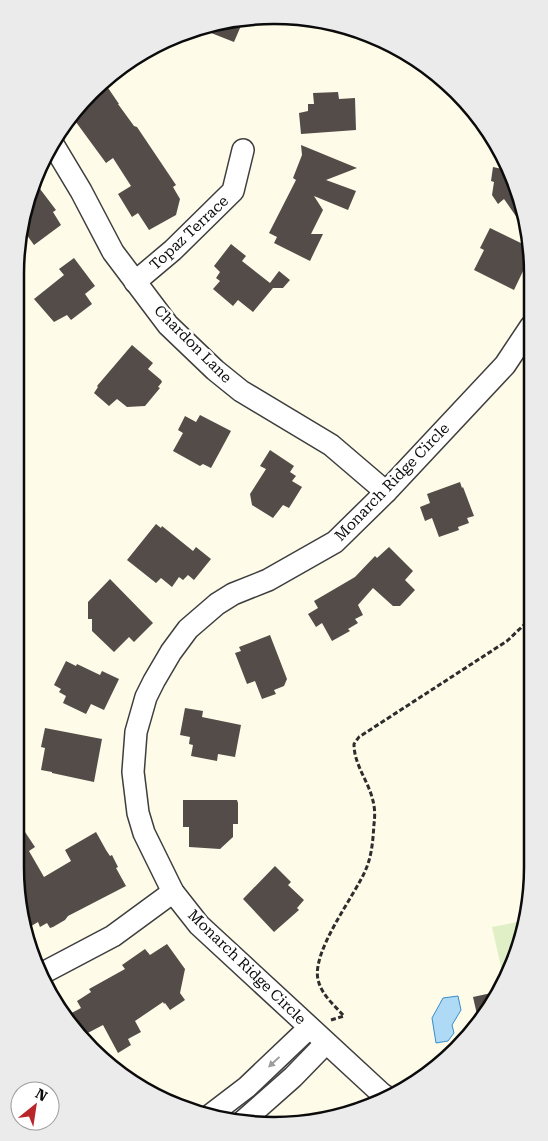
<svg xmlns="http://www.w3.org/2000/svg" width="548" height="1141" font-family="'Roboto Serif',serif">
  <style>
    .pitch { fill: #e0efc6 }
    .water { fill: #afdaf5; stroke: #378dcb }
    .building { fill: #534c48 }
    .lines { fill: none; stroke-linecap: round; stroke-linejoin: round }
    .minor-casing { stroke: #3e3e3e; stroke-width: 24 }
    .path { stroke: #2d2d2d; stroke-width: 3; stroke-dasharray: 5 2.5; stroke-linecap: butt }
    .minor { stroke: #fff; stroke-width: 21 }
    .oneway { fill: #9d9d9d }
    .labels { text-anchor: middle; stroke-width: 5; stroke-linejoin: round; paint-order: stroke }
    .street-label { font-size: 15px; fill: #0b0b0b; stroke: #fff }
    .rim { fill: none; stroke: #0b0b0b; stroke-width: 2.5 }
  </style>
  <rect width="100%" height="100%" fill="#fffbe9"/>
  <!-- pitch -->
  <polygon class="pitch" points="522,921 513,966 504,980 492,927"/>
  <!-- water -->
  <polygon class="water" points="458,996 461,1010 452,1025 454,1033 448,1041 436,1043 432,1018 443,998"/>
  <!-- building -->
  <g class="building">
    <polygon points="243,21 234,42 201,29 230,24"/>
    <polygon points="104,82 119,104 118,104 134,126 137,127 176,185 173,187 180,199 176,215 149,230 138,213 132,217 118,194 131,186 113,158 106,163 73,118 91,91"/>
    <polygon points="338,92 339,99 355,98 356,130 301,134 299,113 308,111 308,104 314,104 313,93"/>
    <polygon points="301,145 357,168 326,180 356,191 348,210 314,196 323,210 311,234 323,234 310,261 274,243 277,237 269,233 296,180 293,178 302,155"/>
    <polygon points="493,167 511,171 513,175 528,231 527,232 504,199 498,204 492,195 494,182 491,181"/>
    <polygon points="34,181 56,210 53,212 61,225 34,245 24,231"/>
    <polygon points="490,228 531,248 525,263 524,269 514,290 474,270 484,250 480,248"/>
    <polygon points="231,244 246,256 242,261 270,283 279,271 290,280 283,288 273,288 253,312 238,300 233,306 213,289 220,281 216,278 220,272 214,266"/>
    <polygon points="74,258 95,286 85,294 92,304 71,320 67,315 54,322 34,299 64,275 59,269"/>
    <polygon points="132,345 153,363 148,369 161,380 162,382 158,387 160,388 145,406 127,407 117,399 109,406 94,393 98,387 97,386"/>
    <polygon points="200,415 231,431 211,468 203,464 200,466 173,451 183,433 178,430 185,416 196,422"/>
    <polygon points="270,450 294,466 290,472 296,476 292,481 302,487 289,508 283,505 273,518 252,505 250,494 266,469 260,466"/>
    <polygon points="460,482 462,488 463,487 474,516 467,518 469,523 458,527 459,530 439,537 432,518 425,521 420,507 430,503 427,494"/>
    <polygon points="156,524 161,528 162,526 193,551 196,547 211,559 194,580 188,575 183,580 179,577 172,587 161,578 156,583 127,560"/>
    <polygon points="389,547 413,571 405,580 415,590 400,606 393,606 373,588 358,605 363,615 355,619 358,623 348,629 350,631 332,641 322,623 316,627 308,614 318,608 314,601 355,577 375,556 377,558"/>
    <polygon points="110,579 153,623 134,642 129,637 114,652 92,631 92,619 88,619 88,602"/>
    <polygon points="270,635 287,679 284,686 274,690 276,694 262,699 255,681 247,684 235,653 241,651 239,647"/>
    <polygon points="66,661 76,666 77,664 100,675 102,671 119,679 104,710 91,704 86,714 63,703 66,696 59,692 61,689 54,685"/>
    <polygon points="185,708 203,711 202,717 241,725 235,757 218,754 217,761 191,756 193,745 189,744 190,737 180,735"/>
    <polygon points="45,728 102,739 94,782 52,773 52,772 41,770 45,748 41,747"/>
    <polygon points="183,800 237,800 238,803 238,824 233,824 233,837 220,849 189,847 189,827 183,827"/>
    <polygon points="15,817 35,847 29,851 44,877 71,861 65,850 96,832 106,850 110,856 112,855 118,867 116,868 126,886 68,916 65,920 53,927 50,928 47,923 40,927 38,922 28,928 24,920 15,867"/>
    <polygon points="275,866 291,882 288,885 304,900 297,908 299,910 274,932 243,899"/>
    <polygon points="167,944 185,969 180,993 185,1000 170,1010 165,1003 164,1004 163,1002 135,1021 141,1032 128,1039 131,1045 118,1053 103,1025 82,1036 69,1025 64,1017 81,1008 77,1001 91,992 89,989 125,969 122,965 145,949 150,955"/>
    <polygon points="496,992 487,1006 478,1019 473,997"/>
  </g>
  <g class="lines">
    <!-- minor casing -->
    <g class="minor-casing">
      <g id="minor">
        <polyline points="54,146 81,191 113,252 168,325 215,370 241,391 331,445 386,492"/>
        <polyline points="135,282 173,250 233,191 243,150"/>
        <polyline points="41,974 113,936 173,892"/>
        <polyline points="390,1099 382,1094 199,925 173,892 144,833 138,813 133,772 136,732 146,697 154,681 171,652 188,629 217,604 233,594 268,580 335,542 386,492 505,365 531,326"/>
        <polyline points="209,1116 247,1087 309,1028"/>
        <polyline points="242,1122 293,1077 326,1043"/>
      </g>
    </g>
    <!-- path -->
    <path class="path" d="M331 1020 344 1016C335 1006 323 996 319 983 308 955 355 896 366 869 372 855 373 839 374 824 375 817 375 808 373 801 369 782 354 765 354 744L359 737 507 641 526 623 532 615"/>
    <!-- minor -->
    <use href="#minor" class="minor"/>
  </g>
  <!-- one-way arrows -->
  <defs><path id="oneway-solid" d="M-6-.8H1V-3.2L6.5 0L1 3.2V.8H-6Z" transform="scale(1.25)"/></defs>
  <use class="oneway" href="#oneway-solid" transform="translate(274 1062) rotate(137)"/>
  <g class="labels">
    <!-- street labels -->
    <g class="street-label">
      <text transform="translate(189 233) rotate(-43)" y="5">Topaz Terrace</text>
      <text transform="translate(193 344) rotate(45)" y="5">Chardon Lane</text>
      <text transform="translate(392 482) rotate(-46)" y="5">Monarch Ridge Circle</text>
      <text transform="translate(247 967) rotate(44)" y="5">Monarch Ridge Circle</text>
    </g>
  </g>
  <!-- crop -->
  <path d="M0 0H548V1141H0ZM274 24H274A250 250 0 0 1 524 274V867A250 250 0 0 1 274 1117H274A250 250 0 0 1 24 867V274A250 250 0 0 1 274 24Z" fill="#ebebeb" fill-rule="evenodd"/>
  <path class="rim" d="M274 24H274A250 250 0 0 1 524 274V867A250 250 0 0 1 274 1117H274A250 250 0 0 1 24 867V274A250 250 0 0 1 274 24Z"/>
  <!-- north arrow -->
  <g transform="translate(35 1106) rotate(30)"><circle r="24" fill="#ffffff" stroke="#9d9d9d"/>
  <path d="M0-4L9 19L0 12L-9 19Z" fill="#b8262a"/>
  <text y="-8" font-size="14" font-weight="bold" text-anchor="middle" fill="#0b0b0b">N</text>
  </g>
</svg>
